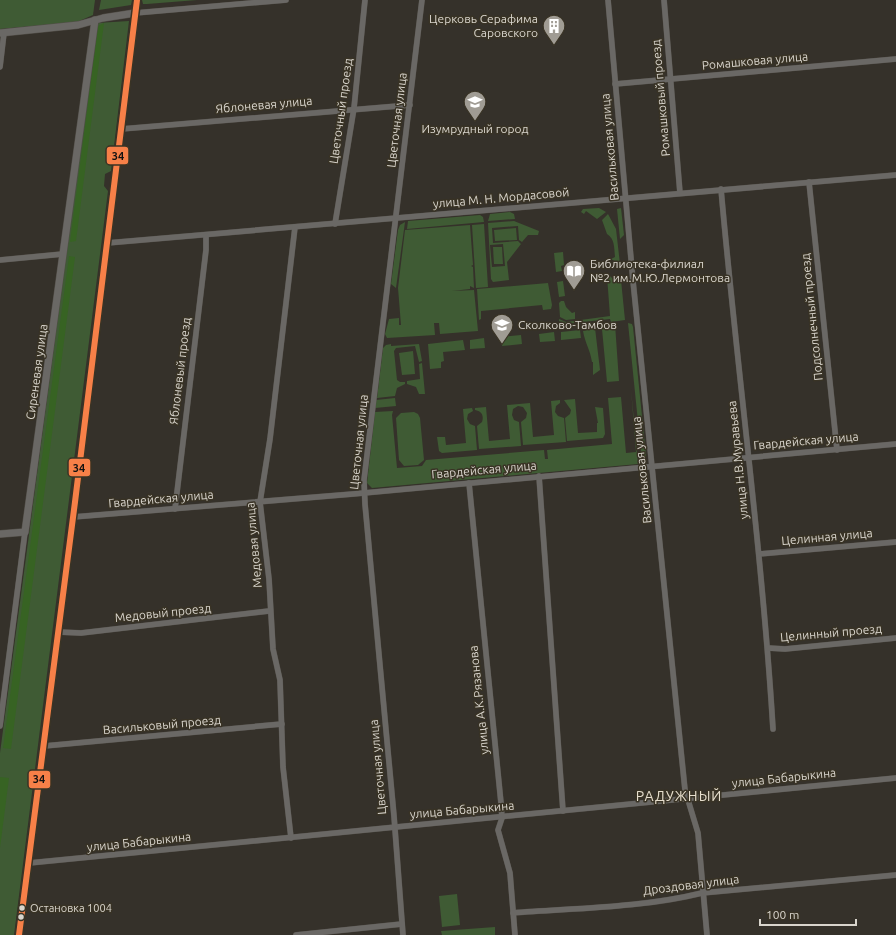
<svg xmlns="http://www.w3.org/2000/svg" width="896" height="935" font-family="Ubuntu,sans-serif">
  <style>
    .green { fill: #3f5b34; fill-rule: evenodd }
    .forest { fill: #376323 }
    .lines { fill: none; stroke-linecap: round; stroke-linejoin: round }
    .minor-casing { stroke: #524e48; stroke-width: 6 }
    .tertiary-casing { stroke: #524e48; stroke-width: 8 }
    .minor { stroke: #6a6865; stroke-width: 5.5 }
    .tertiary { stroke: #6a6865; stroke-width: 7 }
    .bus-1-casing { stroke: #393325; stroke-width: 9 }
    .bus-1 { stroke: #f78048; stroke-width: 6 }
    .bus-dot { fill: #d9d5cd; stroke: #393325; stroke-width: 1.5 }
    .labels { text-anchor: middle; stroke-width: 3; stroke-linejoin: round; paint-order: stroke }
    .bus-label { font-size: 11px; fill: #d9d5cd; stroke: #393325; text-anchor: start }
    .poi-label { font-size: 12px; fill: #d9d5cd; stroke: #393325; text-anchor: start }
    .street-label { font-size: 12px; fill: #d9d5cd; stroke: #393325 }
    .quarter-label { font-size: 14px; letter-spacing: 1px; fill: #e7dfce; stroke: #393325 }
    .line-badge { stroke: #393325; stroke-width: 1.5 }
    .pale-badge-label { font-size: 11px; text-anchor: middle; font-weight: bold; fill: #111 }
  </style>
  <rect width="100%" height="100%" fill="#35312a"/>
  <!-- green -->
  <g class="green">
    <polygon points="0,0 95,0 93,15 77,22 0,29"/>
    <polygon points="101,0 132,0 131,5 99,10"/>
    <polygon points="142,0 197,0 147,4 143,4"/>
    <polygon points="129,21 111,171 105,174 104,186 108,191 14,935 0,935 0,753 97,23"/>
    <polygon points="599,208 606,212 597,219 586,211 584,214 581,212 583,209"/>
    <polygon points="621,208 624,235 620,239 617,209"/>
    <polygon points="510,212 514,214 515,219 488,221 490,214"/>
    <path d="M608 214 616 229 620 264 611 259 615 257C614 248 615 239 607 234L602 220Z"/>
    <polygon points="480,215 483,217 484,222 407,229 408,221"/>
    <path d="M514 221 539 231 538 235H528L522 242 519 240 518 226 492 228 493 243 518 241 521 244 507 262 509 280 493 282 491 279 488 223ZM503 244 505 266 492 267 490 245Z"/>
    <polygon points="405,222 396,288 391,284 398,230 400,225"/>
    <polygon points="484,224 488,287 476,288 472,225"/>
    <polygon points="470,225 473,265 471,266 473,267 474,288 470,286 470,289 452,291 474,290 478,331 440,334 439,323 434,323 435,335 387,338 385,334 389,319 399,318 399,325 401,325 398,288 405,230"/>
    <polygon points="516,228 517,240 495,241 494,230"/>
    <polygon points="493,247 502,247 503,264 494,264"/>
    <polygon points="563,252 564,265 561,266 562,271 556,272 554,253"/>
    <polygon points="607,276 610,276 617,283 621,280 625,320 611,322 610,319 565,324 559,321 559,319 566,322 610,316"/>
    <polygon points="563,281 565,296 559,297 557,282"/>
    <polygon points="548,283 552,305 551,309 543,310 542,305 481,311 481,319 479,320 477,289"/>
    <polygon points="561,301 564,301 566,307 572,313 575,312 575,319 566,320 560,317 559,303"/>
    <polygon points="628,323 632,324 633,327 646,456 642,462"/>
    <polygon points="615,324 619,381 607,382 602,329 603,328 611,327 611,325"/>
    <path d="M595 328 600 370 593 375V362H592C590 349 585 343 583 331Z"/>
    <polygon points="580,330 581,338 561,340 561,332"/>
    <polygon points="554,332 555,341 540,342 539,334"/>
    <polygon points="521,335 522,344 502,346 501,337"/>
    <polygon points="484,338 485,348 470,349 470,340"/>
    <polygon points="463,340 465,350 443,352 444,361 441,362 441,368 430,369 428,344"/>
    <polygon points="391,344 391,346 419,344 422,361 419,362 415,346 396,348 394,351 397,380 400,382 405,382 405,384 397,388 395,396 377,398 383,348 386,345"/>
    <polygon points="413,351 415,374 402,375 399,353"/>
    <polygon points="422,363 425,394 419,394 416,387 407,384 407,381 420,379 419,364"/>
    <polygon points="631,389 638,464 372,488 367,483 375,412 393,411 392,415 397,468 422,466 426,460 544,450 545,459 548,459 547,450 612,444 608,398 621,397 626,453 636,452"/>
    <polygon points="395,398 396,406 375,408 376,400"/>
    <polygon points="575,399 578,433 597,432 597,423 598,423 595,407 603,408 605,434 603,438 567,441 565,418 570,414 571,410 564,400"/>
    <path d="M560 400V403L556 406 555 412 558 416 564 418 566 442 523 445 521 422 526 418 527 413 523 407 518 406 513 409 512 415 514 420 519 422 521 446 479 449 477 426 482 422C484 416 482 411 475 410V408L486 407 489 441 510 439 507 405 530 403 533 437 554 435 551 401Z"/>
    <polygon points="472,408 473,411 468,414 467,419 470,424 475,426 477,450 442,453 439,451 437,437 445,437 446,445 466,443 463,409"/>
    <polygon points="414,412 418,414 420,418 424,460 418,465 404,466 399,460 396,418 401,413"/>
    <polygon points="457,894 460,925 442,927 439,896"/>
    <polygon points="495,927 495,935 442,935 441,931"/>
  </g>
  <!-- forest -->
  <g class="forest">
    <polygon points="104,23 76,241 70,242 98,26"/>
    <polygon points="69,256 75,257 11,749 3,748"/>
    <polygon points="0,777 9,778 0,848"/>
  </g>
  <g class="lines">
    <!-- minor casing -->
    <g class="minor-casing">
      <g id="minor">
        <polyline points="608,0 633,281 685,790 698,833 707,935"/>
        <polyline points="664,0 680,193"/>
        <polyline points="135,13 286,0"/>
        <polyline points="0,67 4,33"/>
        <polyline points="615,84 896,59"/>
        <polyline points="121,129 410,105"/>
        <polyline points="809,182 837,450"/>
        <path d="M721 189C737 370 762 549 773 729"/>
        <polyline points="335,224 354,108 365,0"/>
        <polyline points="107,243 896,175"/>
        <polyline points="0,260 63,254"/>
        <polyline points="539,476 563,811"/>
        <polyline points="469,483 501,803 502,818 498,830 510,873 515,935"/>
        <polyline points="175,509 206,250 206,236"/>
        <polyline points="73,517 353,494 896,444"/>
        <polyline points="759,554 896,542"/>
        <polyline points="58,632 81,633 269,611"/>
        <polyline points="768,648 785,649 896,638"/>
        <polyline points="0,726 25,532"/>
        <polyline points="44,746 282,724"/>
        <polyline points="291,838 283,767 280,680 273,649 269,579 260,502 270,439 295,227"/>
        <polyline points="29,863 896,778"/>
        <path d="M513 913C576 908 641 908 702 893L896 875"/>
        <polyline points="296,935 402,924"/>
        <polyline points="403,935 394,816 365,504 364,480 422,0"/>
      </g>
    </g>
    <!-- tertiary casing -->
    <g class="tertiary-casing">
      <g id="tertiary">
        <polyline points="0,33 78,25 103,18 135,13"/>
        <polyline points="0,534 25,532 95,20"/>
        <polyline points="19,935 75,502 137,0"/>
      </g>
    </g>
    <!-- minor -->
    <use href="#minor" class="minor"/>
    <!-- tertiary -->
    <use href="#tertiary" class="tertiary"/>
    <!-- bus-1 casing -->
    <g class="bus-1-casing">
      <polyline id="bus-1" points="19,935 75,502 137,0"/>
    </g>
    <!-- bus-1 -->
    <use href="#bus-1" class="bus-1"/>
  </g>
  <!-- icons -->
  <defs>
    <g id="building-pin" transform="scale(1.15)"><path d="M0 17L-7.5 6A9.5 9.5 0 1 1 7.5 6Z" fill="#a09c94" stroke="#393325"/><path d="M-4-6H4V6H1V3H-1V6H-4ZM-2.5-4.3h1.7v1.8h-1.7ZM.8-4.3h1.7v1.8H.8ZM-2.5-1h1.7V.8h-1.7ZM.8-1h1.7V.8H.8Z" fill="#fff"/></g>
    <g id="school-pin" transform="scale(1.15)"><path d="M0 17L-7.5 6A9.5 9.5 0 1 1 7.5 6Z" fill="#a09c94" stroke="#393325"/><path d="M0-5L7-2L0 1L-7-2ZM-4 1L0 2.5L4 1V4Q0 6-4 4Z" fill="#fff"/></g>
    <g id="library-pin" transform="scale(1.15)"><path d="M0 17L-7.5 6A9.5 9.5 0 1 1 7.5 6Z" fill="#a09c94" stroke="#393325"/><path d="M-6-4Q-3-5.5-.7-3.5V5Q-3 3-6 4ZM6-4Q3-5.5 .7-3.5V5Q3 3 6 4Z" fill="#fff"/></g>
  </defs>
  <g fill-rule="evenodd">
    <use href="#building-pin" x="554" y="26"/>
    <use href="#school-pin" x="475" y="102"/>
    <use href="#library-pin" x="574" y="271"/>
    <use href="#school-pin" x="502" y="325"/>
  </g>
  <!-- markers -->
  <g class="bus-dot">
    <circle cx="22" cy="908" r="3.5"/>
    <circle cx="21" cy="917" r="3.5"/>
  </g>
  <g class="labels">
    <!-- bus labels -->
    <g class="bus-label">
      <text x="30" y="912">Остановка 1004</text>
    </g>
    <!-- poi labels -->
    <g class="poi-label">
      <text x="538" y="23" text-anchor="end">Церковь Серафима<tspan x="538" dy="14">Саровского</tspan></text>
      <text x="475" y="133" text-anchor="middle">Изумрудный город</text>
      <text x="590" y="268">Библиотека-филиал<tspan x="590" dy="14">№2 им.М.Ю.Лермонтова</tspan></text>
      <text x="518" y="329">Сколково-Тамбов</text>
    </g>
    <!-- street labels -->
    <g class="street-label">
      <text transform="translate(755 61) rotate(-5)" y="4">Ромашковая улица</text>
      <text transform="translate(661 98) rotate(-95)" y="4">Ромашковый проезд</text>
      <text transform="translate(264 105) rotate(-5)" y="4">Яблоневая улица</text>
      <text transform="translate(341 111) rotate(-82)" y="4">Цветочный проезд</text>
      <text transform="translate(397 120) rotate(-83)" y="4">Цветочная улица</text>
      <text transform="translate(610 147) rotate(-95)" y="4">Васильковая улица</text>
      <text transform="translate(501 198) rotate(-5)" y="4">улица М. Н. Мордасовой</text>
      <text transform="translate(812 317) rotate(-96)" y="4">Подсолнечный проезд</text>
      <text transform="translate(180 371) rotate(-83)" y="4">Яблоневый проезд</text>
      <text transform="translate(37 372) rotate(-82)" y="4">Сиреневая улица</text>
      <text transform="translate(806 441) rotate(-5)" y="4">Гвардейская улица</text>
      <text transform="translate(359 442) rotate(-84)" y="4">Цветочная улица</text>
      <text transform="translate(738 460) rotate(-96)" y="4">улица Н.В.Муравьева</text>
      <text transform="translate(484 470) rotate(-5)" y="4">Гвардейская улица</text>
      <text transform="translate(642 470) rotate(-96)" y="4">Васильковая улица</text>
      <text transform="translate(161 499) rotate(-5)" y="4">Гвардейская улица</text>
      <text transform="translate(827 537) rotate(-5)" y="4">Целинная улица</text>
      <text transform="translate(254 545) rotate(-95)" y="4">Медовая улица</text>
      <text transform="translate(163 613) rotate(-6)" y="4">Медовый проезд</text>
      <text transform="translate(831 633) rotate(-5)" y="4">Целинный проезд</text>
      <text transform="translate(479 700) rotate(-96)" y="4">улица А.К.Рязанова</text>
      <text transform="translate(162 725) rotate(-5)" y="4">Васильковый проезд</text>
      <text transform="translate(378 767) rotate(-95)" y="4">Цветочная улица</text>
      <text transform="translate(784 778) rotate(-6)" y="4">улица Бабарыкина</text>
      <text transform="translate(462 810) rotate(-5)" y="4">улица Бабарыкина</text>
      <text transform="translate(139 842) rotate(-6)" y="4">улица Бабарыкина</text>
      <text transform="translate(691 885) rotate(-7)" y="4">Дроздовая улица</text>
    </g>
    <!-- quarter labels -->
    <g class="quarter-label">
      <text x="679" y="801">РАДУЖНЫЙ</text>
    </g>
  </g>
  <g class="line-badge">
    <rect x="106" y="146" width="23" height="19" rx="4" fill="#f78048"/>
    <rect x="68" y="458" width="23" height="19" rx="4" fill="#f78048"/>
    <rect x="28" y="770" width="23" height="19" rx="4" fill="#f78048"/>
  </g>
  <g class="pale-badge-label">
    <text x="118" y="160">34</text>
    <text x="79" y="472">34</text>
    <text x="39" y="783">34</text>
  </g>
  <!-- scale -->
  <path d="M760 919v6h96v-6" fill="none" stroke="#d9d5cd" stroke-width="2"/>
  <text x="766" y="919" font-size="12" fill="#d9d5cd" stroke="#393325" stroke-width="3" paint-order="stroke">100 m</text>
</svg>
